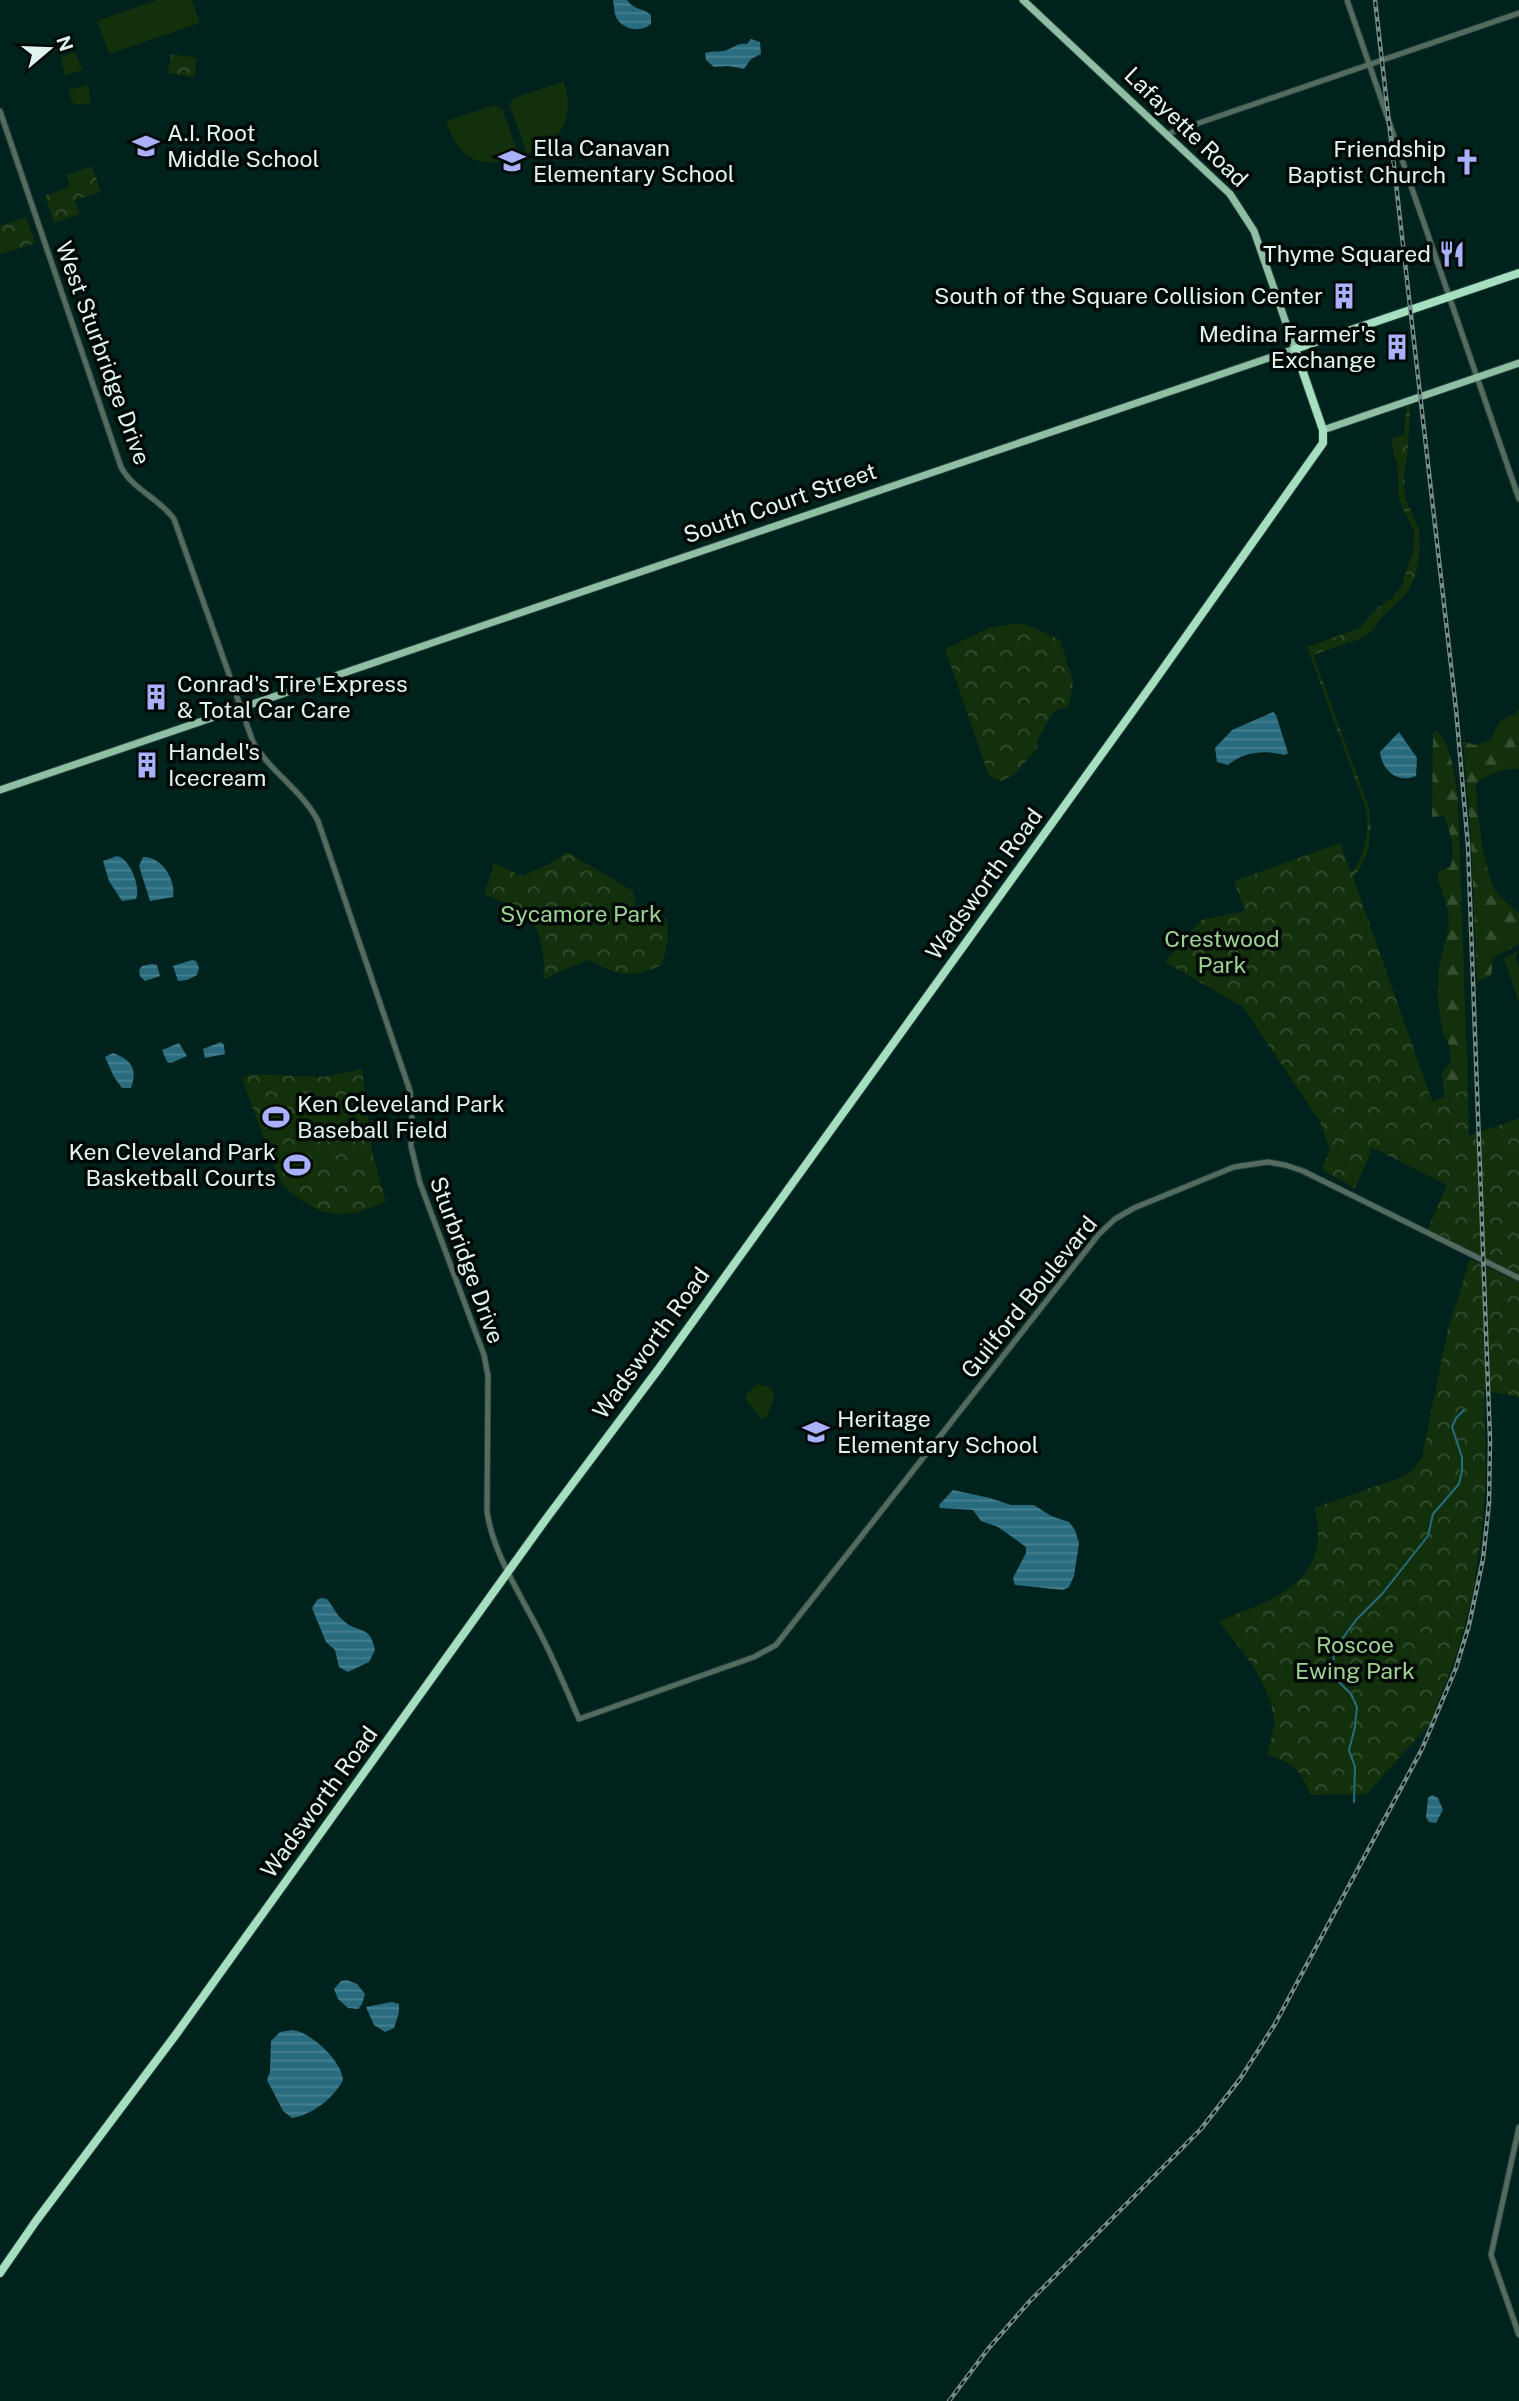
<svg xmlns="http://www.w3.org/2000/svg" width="1519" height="2401" font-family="'Public Sans',sans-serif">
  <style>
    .grass { fill: #12300b }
    .forest { fill: url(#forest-firs) }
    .park { fill: url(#park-crowns) }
    .water { fill: url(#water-rules) }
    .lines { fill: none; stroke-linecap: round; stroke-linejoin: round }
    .stream { stroke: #296c7f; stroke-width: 2 }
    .minor-casing { stroke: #20403a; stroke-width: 7 }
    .major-casing { stroke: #20403a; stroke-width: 9 }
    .highway-casing { stroke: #20403a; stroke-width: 10 }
    .minor { stroke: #556b5f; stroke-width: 5 }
    .major { stroke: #8fbea4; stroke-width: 7 }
    .highway { stroke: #a6dfc0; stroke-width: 8 }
    .rail-casing { stroke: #728d87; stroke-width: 4.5 }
    .rail { stroke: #000906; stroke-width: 2; stroke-dasharray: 5; stroke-linecap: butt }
    .labels { text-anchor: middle; stroke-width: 7; stroke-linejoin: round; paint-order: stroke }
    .street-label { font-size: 23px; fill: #e1f5f0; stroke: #000906 }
    .poi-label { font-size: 23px; fill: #e1f5f0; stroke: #000906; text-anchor: start }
    .park-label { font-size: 23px; fill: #9ed293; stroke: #000906 }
  </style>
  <defs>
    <pattern id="forest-firs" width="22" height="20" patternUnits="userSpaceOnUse" patternTransform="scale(1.75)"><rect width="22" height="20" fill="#12300b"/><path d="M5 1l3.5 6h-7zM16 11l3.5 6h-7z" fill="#344f2f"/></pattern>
    <pattern id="park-crowns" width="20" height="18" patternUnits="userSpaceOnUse" patternTransform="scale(1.75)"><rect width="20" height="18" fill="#12300b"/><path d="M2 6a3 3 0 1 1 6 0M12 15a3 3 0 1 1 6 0" fill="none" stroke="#344f2f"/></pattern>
    <pattern id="water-rules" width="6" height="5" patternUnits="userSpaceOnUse" patternTransform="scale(1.75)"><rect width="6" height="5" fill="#296c7f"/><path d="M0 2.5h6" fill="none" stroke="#488291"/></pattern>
  </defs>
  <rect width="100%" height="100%" fill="#00221c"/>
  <!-- grass -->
  <g class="grass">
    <polygon points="157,0 192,0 200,23 109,54 97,21"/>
    <polygon points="75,52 83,70 65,75 61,60 64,56"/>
    <path d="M564 81C575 117 563 141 527 154L510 106 512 99Z"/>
    <polygon points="88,85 91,103 76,105 71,100 69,90"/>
    <path d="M494 105 502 108 519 156C480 172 459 159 446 121Z"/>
    <polygon points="1519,950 1516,958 1519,968 1519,1003 1504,959"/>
    <polygon points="757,1384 770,1387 775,1395 768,1415 762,1420 745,1399 745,1396"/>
  </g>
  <!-- forest -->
  <g class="forest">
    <path d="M1519 708V769C1506 767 1484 775 1476 784 1477 811 1483 869 1496 891 1502 901 1513 906 1519 914V944L1493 958 1491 976 1477 982 1471 840 1463 741 1474 745 1490 741 1500 721 1516 713Z"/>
    <path d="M1436 731C1452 741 1455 781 1458 800L1468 1089 1444 1097 1442 1073 1450 1062V1047L1443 1033 1438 1004V970L1449 925 1448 911 1437 877 1439 871 1450 867C1457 849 1450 833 1444 816L1432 817 1433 734Z"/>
  </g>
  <!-- park -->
  <g class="park">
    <polygon points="171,54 197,58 194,77 168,73"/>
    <polygon points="92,166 101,192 75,200 80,214 54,223 45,196 70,187 66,175"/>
    <polygon points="26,217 35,243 0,255 0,226"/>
    <path d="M1411 400 1407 459 1404 472 1405 498 1419 529 1420 550 1416 574 1407 593 1381 618 1374 629 1363 638 1313 655 1369 808C1373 832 1370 859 1353 877L1432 1101 1468 1089 1469 1136 1519 1118V1276L1428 1229 1447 1185 1371 1147 1370 1155 1355 1188 1321 1169 1330 1151 1320 1122 1243 1007 1165 962 1201 920 1245 911 1234 881 1340 843 1350 870 1353 872C1365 851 1370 834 1366 809L1307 647 1360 628 1378 607 1392 598 1401 587 1414 549V531L1399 500 1397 462 1394 456 1391 439 1404 435 1407 401Z"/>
    <polygon points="1023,623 1060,640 1073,681 1069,706 1054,711 1037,741 1038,747 1014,775 1001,781 989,776 945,649 991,627"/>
    <path d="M567 852 633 891 639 922 667 918 668 941 662 965C627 980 620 975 587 960L544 979C544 924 534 914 484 894L494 863 522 876 547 865Z"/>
    <polygon points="362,1069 372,1151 386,1202 356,1213 336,1214 320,1211 293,1195 283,1185 275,1168 242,1079 249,1074 323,1077"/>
    <path d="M1470 1259 1519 1282V1397L1484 1390 1486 1478 1481 1538 1471 1603 1456 1656 1430 1724 1367 1794 1310 1795C1301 1769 1294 1763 1267 1755 1269 1745 1274 1733 1274 1722 1272 1683 1241 1651 1219 1621 1260 1604 1317 1590 1318 1535 1318 1526 1316 1516 1314 1508L1399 1478 1413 1470 1422 1457 1448 1329Z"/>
  </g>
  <!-- water -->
  <g class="water">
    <path d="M613 0H627C635 11 642 7 651 15V24C641 33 622 30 616 17 614 12 614 5 613 0Z"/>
    <path d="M751 39 760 42 761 54 751 59 744 69 728 66 714 67 706 60 705 53C713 50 722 53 729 49 737 46 738 43 747 44Z"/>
    <path d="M1273 712 1276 715 1288 753 1285 755C1264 750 1245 751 1228 765L1217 762 1215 748 1232 730Z"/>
    <path d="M1399 732 1417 758 1416 776C1397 784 1382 770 1380 752Z"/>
    <path d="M117 856C130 858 141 888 136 899L122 901 109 881 103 861Z"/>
    <path d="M143 857C161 856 176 879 173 897L150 901 139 866Z"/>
    <polygon points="192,960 196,961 199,968 197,975 187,980 178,981 173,966"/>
    <polygon points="152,964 157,965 160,976 145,981 140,976 139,970 142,966"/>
    <polygon points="221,1042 224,1045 225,1054 205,1058 203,1049"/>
    <polygon points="179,1043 187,1056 171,1063 167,1062 162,1050"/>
    <path d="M113 1053C131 1060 138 1068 131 1088H122L114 1077 105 1057Z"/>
    <polygon points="953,1490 990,1498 1011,1505 1034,1505 1051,1516 1069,1522 1075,1530 1079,1543 1074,1576 1069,1587 1063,1590 1015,1585 1013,1578 1026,1553 1026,1547 998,1527 981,1521 973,1510 940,1508 939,1505"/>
    <path d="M321 1598 327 1599C333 1606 336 1615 344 1621 358 1634 370 1624 375 1650L369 1662 348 1672 339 1667 335 1650 326 1642 312 1608 317 1600Z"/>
    <polygon points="1432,1795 1438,1798 1443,1810 1436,1823 1429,1822 1426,1817 1428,1798"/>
    <polygon points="347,1980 357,1984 365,1994 362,2004 358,2009 348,2008 338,1999 334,1989 341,1981"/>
    <polygon points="392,2002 399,2004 399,2012 394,2028 385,2032 374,2025 366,2007"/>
    <path d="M292 2030C310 2031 342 2061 343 2080 334 2098 312 2115 292 2118L283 2111 267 2080 270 2072 271 2041 280 2032Z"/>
  </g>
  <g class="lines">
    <!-- stream -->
    <polyline class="stream" points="1354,1802 1355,1767 1349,1750 1355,1727 1357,1707 1351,1694 1335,1678 1333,1668 1334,1650 1356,1620 1382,1594 1428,1536 1433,1514 1459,1484 1462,1471 1462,1457 1452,1427 1456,1418 1464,1410"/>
    <!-- minor casing -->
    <g class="minor-casing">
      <g id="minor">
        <polyline points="1347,0 1519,499"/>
        <path d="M0 111 121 467C133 490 159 498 174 519L253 742C270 772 302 790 318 821L410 1091 412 1109 411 1146 420 1183 484 1355 488 1376 487 1511C492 1552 522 1597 541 1635 555 1662 567 1691 579 1719L754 1657 776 1645 1099 1234 1115 1219 1134 1208 1234 1167 1268 1162 1285 1165 1303 1171 1519 1278"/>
        <polyline points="1167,134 1519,13"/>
        <polyline points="1519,2127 1491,2255 1519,2335"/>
      </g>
    </g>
    <!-- major casing -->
    <g class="major-casing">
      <g id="major">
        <polyline points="1323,430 1519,363"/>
        <polyline points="0,790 1295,349 1254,231 1230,194 1023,0"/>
      </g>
    </g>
    <!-- highway casing -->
    <g class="highway-casing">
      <polyline id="highway" points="0,2273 36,2221 177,2033 546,1519 660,1367 1153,683 1323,443 1323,430 1295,349 1519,273"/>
    </g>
    <!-- minor -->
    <use href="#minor" class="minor"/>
    <!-- major -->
    <use href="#major" class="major"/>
    <!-- highway -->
    <use href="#highway" class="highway"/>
    <!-- rail casing -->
    <g class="rail-casing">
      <polyline id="rail" points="949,2401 988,2349 1029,2302 1201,2129 1240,2079 1275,2024 1422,1749 1456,1668 1469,1625 1483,1559 1489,1503 1490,1440 1468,846 1456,709 1375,0"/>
    </g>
    <!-- rail -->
    <use href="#rail" class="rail"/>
  </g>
  <!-- icons -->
  <defs>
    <g id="school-bare" transform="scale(2.1)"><path d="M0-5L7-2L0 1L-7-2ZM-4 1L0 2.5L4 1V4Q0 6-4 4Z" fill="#a9b0fc" stroke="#000906" stroke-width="2.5" paint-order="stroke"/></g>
    <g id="church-bare" transform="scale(2.1)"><path d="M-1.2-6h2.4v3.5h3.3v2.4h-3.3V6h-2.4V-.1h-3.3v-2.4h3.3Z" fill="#a9b0fc" stroke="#000906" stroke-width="2.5" paint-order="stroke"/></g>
    <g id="restaurant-bare" transform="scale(2.1)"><path d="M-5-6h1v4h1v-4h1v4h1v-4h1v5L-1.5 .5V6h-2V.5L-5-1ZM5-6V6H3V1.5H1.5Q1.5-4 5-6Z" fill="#a9b0fc" stroke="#000906" stroke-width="2.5" paint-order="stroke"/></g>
    <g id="building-bare" transform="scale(2.1)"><path d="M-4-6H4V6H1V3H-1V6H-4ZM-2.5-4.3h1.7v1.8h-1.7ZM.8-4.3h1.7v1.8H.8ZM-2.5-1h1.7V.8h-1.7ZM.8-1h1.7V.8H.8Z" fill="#a9b0fc" stroke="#000906" stroke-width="2.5" paint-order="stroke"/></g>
    <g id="stadium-bare" transform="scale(2.1)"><path d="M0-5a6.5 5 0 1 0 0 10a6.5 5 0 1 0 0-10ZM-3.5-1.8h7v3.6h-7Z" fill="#a9b0fc" stroke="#000906" stroke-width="2.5" paint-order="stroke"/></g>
  </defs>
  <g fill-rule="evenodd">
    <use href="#school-bare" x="146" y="146"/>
    <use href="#school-bare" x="512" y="161"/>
    <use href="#church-bare" x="1467" y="162"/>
    <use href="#restaurant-bare" x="1452" y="254"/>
    <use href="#building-bare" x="1344" y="296"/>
    <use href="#building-bare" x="1397" y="347"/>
    <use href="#building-bare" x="156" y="697"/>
    <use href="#building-bare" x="147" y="765"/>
    <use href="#stadium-bare" x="276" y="1117"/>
    <use href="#stadium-bare" x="297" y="1165"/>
    <use href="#school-bare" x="816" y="1432"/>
  </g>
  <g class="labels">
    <!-- street labels -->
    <g class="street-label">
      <text transform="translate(1186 127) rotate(44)" y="8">Lafayette Road</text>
      <text transform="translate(103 353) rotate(70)" y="8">West Sturbridge Drive</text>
      <text transform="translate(780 503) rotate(-19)" y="8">South Court Street</text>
      <text transform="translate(984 884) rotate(-54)" y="8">Wadsworth Road</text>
      <text transform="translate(467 1260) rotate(70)" y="8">Sturbridge Drive</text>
      <text transform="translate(1029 1297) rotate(-51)" y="8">Guilford Boulevard</text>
      <text transform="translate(651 1343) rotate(-54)" y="8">Wadsworth Road</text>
      <text transform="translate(319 1802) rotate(-54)" y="8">Wadsworth Road</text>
    </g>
    <!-- poi labels -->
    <g class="poi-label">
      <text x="167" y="141">A.I. Root<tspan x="167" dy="26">Middle School</tspan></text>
      <text x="533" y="156">Ella Canavan<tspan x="533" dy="26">Elementary School</tspan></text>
      <text x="1446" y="157" text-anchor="end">Friendship<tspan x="1446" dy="26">Baptist Church</tspan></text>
      <text x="1431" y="262" text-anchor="end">Thyme Squared</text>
      <text x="1323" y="304" text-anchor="end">South of the Square Collision Center</text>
      <text x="1376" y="342" text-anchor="end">Medina Farmer's<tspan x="1376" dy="26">Exchange</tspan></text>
      <text x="177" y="692">Conrad's Tire Express<tspan x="177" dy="26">&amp; Total Car Care</tspan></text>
      <text x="168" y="760">Handel's<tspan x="168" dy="26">Icecream</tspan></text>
      <text x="297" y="1112">Ken Cleveland Park<tspan x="297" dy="26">Baseball Field</tspan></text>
      <text x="276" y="1160" text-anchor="end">Ken Cleveland Park<tspan x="276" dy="26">Basketball Courts</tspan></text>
      <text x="837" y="1427">Heritage<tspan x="837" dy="26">Elementary School</tspan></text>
    </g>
    <!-- park labels -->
    <g class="park-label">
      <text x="581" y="922">Sycamore Park</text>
      <text x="1222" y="947">Crestwood<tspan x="1222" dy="26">Park</tspan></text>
      <text x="1355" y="1653">Roscoe<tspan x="1355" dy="26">Ewing Park</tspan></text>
    </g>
  </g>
  <!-- north arrow -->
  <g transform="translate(49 49) rotate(71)" stroke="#000906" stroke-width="5" paint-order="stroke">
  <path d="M0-5L12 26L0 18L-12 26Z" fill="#e1f5f0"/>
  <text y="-10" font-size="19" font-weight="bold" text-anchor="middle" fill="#e1f5f0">N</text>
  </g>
</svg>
